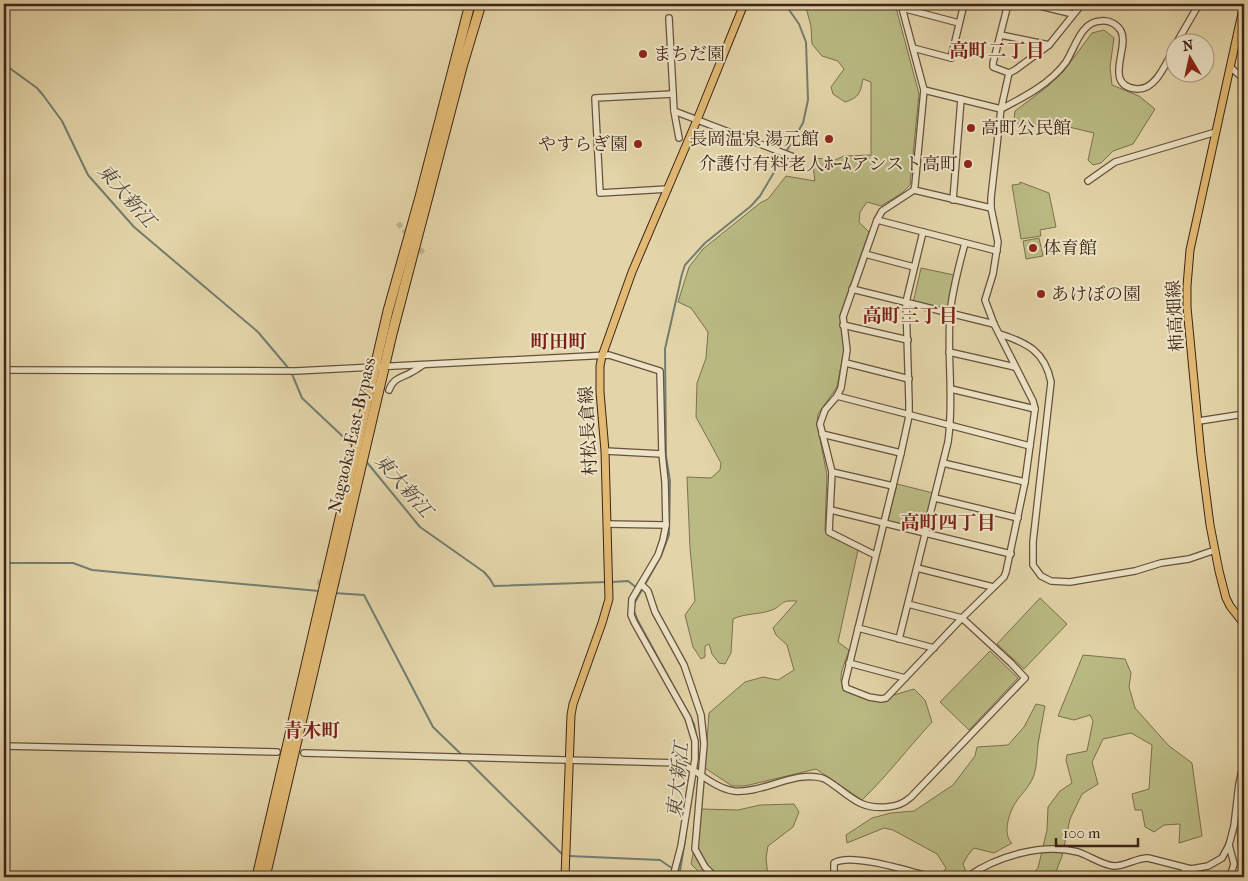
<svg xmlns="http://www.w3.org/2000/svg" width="1248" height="881" font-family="'IM FELL French Canon','Noto Serif JP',serif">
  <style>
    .green { fill: #babb84; stroke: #7c704e }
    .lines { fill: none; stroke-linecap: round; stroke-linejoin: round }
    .stream { stroke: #737d70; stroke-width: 2 }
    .minor-tunnel { stroke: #c2b28c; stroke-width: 5.5; stroke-dasharray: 5.5 3; stroke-linecap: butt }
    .minor-casing { stroke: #68503c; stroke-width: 8 }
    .major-casing { stroke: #3f2417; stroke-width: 9 }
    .highway-casing { stroke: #3f2417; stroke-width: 11 }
    .minor { stroke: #ede4c7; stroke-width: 5.5 }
    .major { stroke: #e2ba74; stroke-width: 7 }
    .highway { stroke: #e2ba74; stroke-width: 9 }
    .poi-dot { fill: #8f2418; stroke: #ede4c7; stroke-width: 2 }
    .labels { text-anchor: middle; stroke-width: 4; stroke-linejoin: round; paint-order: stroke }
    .poi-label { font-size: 18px; fill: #3f2417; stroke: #ede4c7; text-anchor: start }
    .street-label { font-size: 18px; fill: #3f2417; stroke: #ede4c7 }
    .neighbourhood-label { font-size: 19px; font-weight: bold; fill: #7a1f14; stroke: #ede4c7 }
    .water-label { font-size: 19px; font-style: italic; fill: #54493c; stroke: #ede4c7 }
  </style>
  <rect width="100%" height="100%" fill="#e3d5a9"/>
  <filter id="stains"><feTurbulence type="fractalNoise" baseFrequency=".004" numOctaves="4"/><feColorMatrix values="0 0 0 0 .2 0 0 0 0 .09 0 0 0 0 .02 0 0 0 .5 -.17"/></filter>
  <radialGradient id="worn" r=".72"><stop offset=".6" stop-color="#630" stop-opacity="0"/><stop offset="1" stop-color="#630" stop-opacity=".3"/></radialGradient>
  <!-- green -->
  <g class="green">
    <path d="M805 4H895L919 94 910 185 902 193 881 206 867 202 860 212 859 222 869 232 840 315 844 350 837 387 818 414 817 424 827 475 825 530 828 535 858 550 838 642 849 650C847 658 840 671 841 680 842 696 875 697 888 700L894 695 914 689 925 700 932 722C908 748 887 776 862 800L816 769 745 786H732L705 768 709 713 745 682 763 677 778 680 794 670 787 645 776 635 773 628 797 601C779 600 784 605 772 610 759 615 745 613 733 619L731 653 725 664 719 663 712 654 709 644 705 646V657L701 659 693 647 685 615 695 601 690 548 687 477 711 478 720 470 721 463 696 417 697 383 706 358 708 332 691 308 678 302 689 267 703 249 760 203 768 199 786 176 815 181 813 166 815 158 835 160 844 156 871 155V82L863 79C860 93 860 97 845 102L833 94 831 87 844 69 838 61 822 56 812 44 811 26Z"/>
    <polygon points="1104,30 1114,38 1110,67 1112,85 1139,96 1155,109 1133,144 1113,151 1101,163 1093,165 1088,160 1094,133 1069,127 1020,125 1014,120 1015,111 1047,87 1063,72 1092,33"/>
    <polygon points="1020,182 1049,193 1056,227 1040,230 1041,236 1021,239 1012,185 1020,184"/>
    <polygon points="1039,238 1043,256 1026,259 1023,241"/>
    <polygon points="921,268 954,275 947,311 913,303"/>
    <polygon points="897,484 933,493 922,530 888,521"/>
    <polygon points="1040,598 1067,624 1024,669 997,644"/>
    <polygon points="990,651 1018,678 969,730 940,702"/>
    <polygon points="1083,655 1125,659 1131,673 1129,687 1135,708 1169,746 1192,763 1202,836 1179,843 1180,824 1164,825 1154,832 1145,827 1142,810 1135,810 1132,794 1149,789 1152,745 1131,733 1103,739 1092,762 1098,784 1082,794 1070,819 1062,856 1054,877 1029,877 1038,868 1047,830 1048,807 1060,791 1072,783 1066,760 1067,755 1087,751 1093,721 1090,715 1074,720 1058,716"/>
    <path d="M1036 704 1045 706C1043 719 1040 731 1038 744 1037 754 1037 765 1034 775 1029 789 1019 795 1013 807 1008 817 1003 835 1012 843L994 853 974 848 968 855 963 864 968 877H941L946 868 937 854 893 830 884 828 847 843 846 835 872 818 891 813 914 811 953 785 975 756 977 747 1008 745 1024 727Z"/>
    <polygon points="794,804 799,812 793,827 768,846 766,858 768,877 704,877 691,864 702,809 738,810 760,805"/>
    <polygon points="1237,829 1244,829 1244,877 1240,877"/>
  </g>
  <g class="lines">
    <!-- stream -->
    <g class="stream">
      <polyline points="4,64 37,88 43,95 62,121 88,175 134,227 258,332 290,370"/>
      <polyline points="292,374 302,398 354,447"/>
      <polyline points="365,460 420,527 484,572 490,579 494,586 607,582"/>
      <polyline points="4,563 73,563 92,570 319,591"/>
      <polyline points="612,582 628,581 637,588"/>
      <polyline points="334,593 364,595 433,727 463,756"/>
      <polyline points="634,604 661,556 669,535 670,481 666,456 665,349 682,274 685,265 705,243 751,206 760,196 803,123 808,100 806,42 799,24 785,4"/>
      <polyline points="634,611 638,621 694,724 698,744 697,755"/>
      <polyline points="466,759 564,856"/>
      <polyline points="569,856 660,860 679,873 691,877"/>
      <polyline points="679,877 686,834"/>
    </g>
    <!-- minor-tunnel -->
    <g class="minor-tunnel">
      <polyline points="398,223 423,253"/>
      <polyline points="317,582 342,585"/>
    </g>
    <!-- minor casing -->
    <g class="minor-casing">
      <g id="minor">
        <polyline points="1008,4 993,63 993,67 1009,73 1015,70 1049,45 1082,4"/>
        <polyline points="1032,4 1073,14"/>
        <polyline points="902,8 959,23"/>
        <polyline points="669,18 674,111 799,159"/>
        <polyline points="1001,35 1049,45"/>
        <polyline points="1177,42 1199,4"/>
        <polyline points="913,48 951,58 964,4"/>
        <polyline points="1230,67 1244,79"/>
        <polyline points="924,90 1001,109 1009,73"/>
        <polyline points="674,111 679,138"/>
        <polyline points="1088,181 1115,162 1216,132"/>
        <polyline points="668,189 600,193 595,98 673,94"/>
        <polyline points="914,190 991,208"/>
        <polyline points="953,200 961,99"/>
        <polyline points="877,220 997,251"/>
        <path d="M923 232 906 302 909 402V416L901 453 845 682 846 688 869 697 881 699 886 698 962 618 1004 577 1006 572 1025 482 1035 409 1033 401 994 324 985 300 993 274 998 242 991 208V198L1001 109C1024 97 1050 84 1066 62 1075 48 1081 21 1101 21 1109 20 1117 24 1121 31 1130 47 1102 86 1137 89 1157 90 1167 60 1176 45"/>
        <polyline points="865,254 914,267"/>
        <polyline points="852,289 994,324"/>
        <polyline points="843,325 908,340"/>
        <path d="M1000 334C1028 343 1045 352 1051 382L1033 542V565L1041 576 1051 581 1070 582 1135 571 1161 563 1189 559 1215 550"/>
        <polyline points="949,352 1015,367"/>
        <polyline points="846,363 909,379"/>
        <polyline points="4,370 296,371 609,355 660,371 662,454 665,482 666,525 663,540 658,555 632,599 631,615 634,622 688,718 695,741 695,759 681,846 673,877"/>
        <polyline points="951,389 1035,409"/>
        <path d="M389 390C394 377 402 378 412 372 416 370 420 367 423 365"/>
        <polyline points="837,396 1030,446"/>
        <polyline points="1199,421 1244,414"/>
        <polyline points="822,434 901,453"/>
        <polyline points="605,451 662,454"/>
        <polyline points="943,463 1025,482"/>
        <polyline points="832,472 893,486"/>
        <polyline points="935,498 1018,518"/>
        <polyline points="831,510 1011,554"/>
        <polyline points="607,524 666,525"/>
        <polyline points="875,555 829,532 832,472 820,424 825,410 837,396 841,388 847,350 843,317 877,220 882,211 914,190 915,185 924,90 901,4"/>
        <polyline points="917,568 993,587"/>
        <polyline points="641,584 648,591 655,612 684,665 701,715 704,744 695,849 705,867 715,877"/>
        <polyline points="858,628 934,648"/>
        <path d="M899 639 948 442C954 400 947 357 950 315 952 290 959 266 965 243"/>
        <polyline points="849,663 905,678"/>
        <polyline points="4,746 277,752"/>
        <path d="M304 753 680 763C698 770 713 788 734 791 762 794 795 770 822 778 828 780 832 784 838 788 855 801 864 809 887 807 897 806 903 804 911 797L1025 678 1011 663 962 618 908 604"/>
        <polyline points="1229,845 1234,864 1230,877"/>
        <path d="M831 877 834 873V863C851 852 912 872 931 877"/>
        <path d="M967 877C997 856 1042 843 1078 852 1090 856 1102 865 1114 866 1126 866 1136 858 1148 858L1191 869 1208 866 1222 858 1229 845 1234 826 1239 784 1244 761"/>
        <polyline points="1183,877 1185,868"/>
      </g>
    </g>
    <!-- major casing -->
    <g class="major-casing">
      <g id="major">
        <polyline points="1244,4 1190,250 1187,286 1187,307 1201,455 1210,525 1219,571 1226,598 1230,606 1244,624"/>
        <polyline points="565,877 571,715 573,704 602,623 609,599 605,451 600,392 600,366 602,356 632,272 697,120 744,4"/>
      </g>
    </g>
    <!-- highway casing -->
    <g class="highway-casing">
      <g id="highway">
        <polyline points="257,877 388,311 420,197 470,4"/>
        <polyline points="265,877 392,334 462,67 481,4"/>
      </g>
    </g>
    <!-- minor -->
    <use href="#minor" class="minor"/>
    <!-- major -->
    <use href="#major" class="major"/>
    <!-- highway -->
    <use href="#highway" class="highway"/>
  </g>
  <!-- markers -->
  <g class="poi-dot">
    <circle cx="643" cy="54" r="5"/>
    <circle cx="971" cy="128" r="5"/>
    <circle cx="829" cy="139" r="5"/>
    <circle cx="638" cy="144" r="5"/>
    <circle cx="968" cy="164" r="5"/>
    <circle cx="1033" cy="248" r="5"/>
    <circle cx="1041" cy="294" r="5"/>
  </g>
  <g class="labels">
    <!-- poi labels -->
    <g class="poi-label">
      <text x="653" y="60">まちだ園</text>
      <text x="981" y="134">高町公民館</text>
      <text x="819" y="145" text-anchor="end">長岡温泉 湯元館</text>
      <text x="628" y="150" text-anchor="end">やすらぎ園</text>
      <text x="958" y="170" text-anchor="end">介護付有料老人ﾎｰﾑアシスト高町</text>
      <text x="1043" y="254">体育館</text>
      <text x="1051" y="300">あけぼの園</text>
    </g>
    <!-- street labels -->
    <g class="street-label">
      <text transform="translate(1175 316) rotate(-93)" y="6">柿高畑線</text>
      <text transform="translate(588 431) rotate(-93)" y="6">村松長倉線</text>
      <text transform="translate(352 435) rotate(-77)" y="6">Nagaoka East Bypass</text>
    </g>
    <!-- neighbourhood labels -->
    <g class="neighbourhood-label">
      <text x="997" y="57">高町二丁目</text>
      <text x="910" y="322">高町三丁目</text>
      <text x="559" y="348">町田町</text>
      <text x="948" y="529">高町四丁目</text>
      <text x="312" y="737">青木町</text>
    </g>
    <!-- water labels -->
    <g class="water-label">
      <text transform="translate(127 195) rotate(49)" y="7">東大新江</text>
      <text transform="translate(404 485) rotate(49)" y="7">東大新江</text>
      <text transform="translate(677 780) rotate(-84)" y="7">東大新江</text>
    </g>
  </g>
  <!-- margin -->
  <rect width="1248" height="881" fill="none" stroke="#e3d5a9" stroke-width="20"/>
  <rect x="5" y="5" width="1238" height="871" fill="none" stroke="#3f2417" stroke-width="2.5"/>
  <rect x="10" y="10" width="1228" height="861" fill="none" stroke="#3f2417"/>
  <!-- north arrow -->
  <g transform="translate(1190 58) rotate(351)"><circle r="24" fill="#ede4c7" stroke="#a79781"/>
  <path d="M0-4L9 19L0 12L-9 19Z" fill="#8f2418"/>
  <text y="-8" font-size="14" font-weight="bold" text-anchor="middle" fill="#3f2417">N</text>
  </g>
  <!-- scale -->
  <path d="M1056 838v8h82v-8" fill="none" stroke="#3f2417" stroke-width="2.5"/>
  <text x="1063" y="838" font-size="15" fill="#3f2417" stroke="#ede4c7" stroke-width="4" paint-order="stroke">100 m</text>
  <rect width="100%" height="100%" filter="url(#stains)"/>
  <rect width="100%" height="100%" fill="url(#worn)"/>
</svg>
